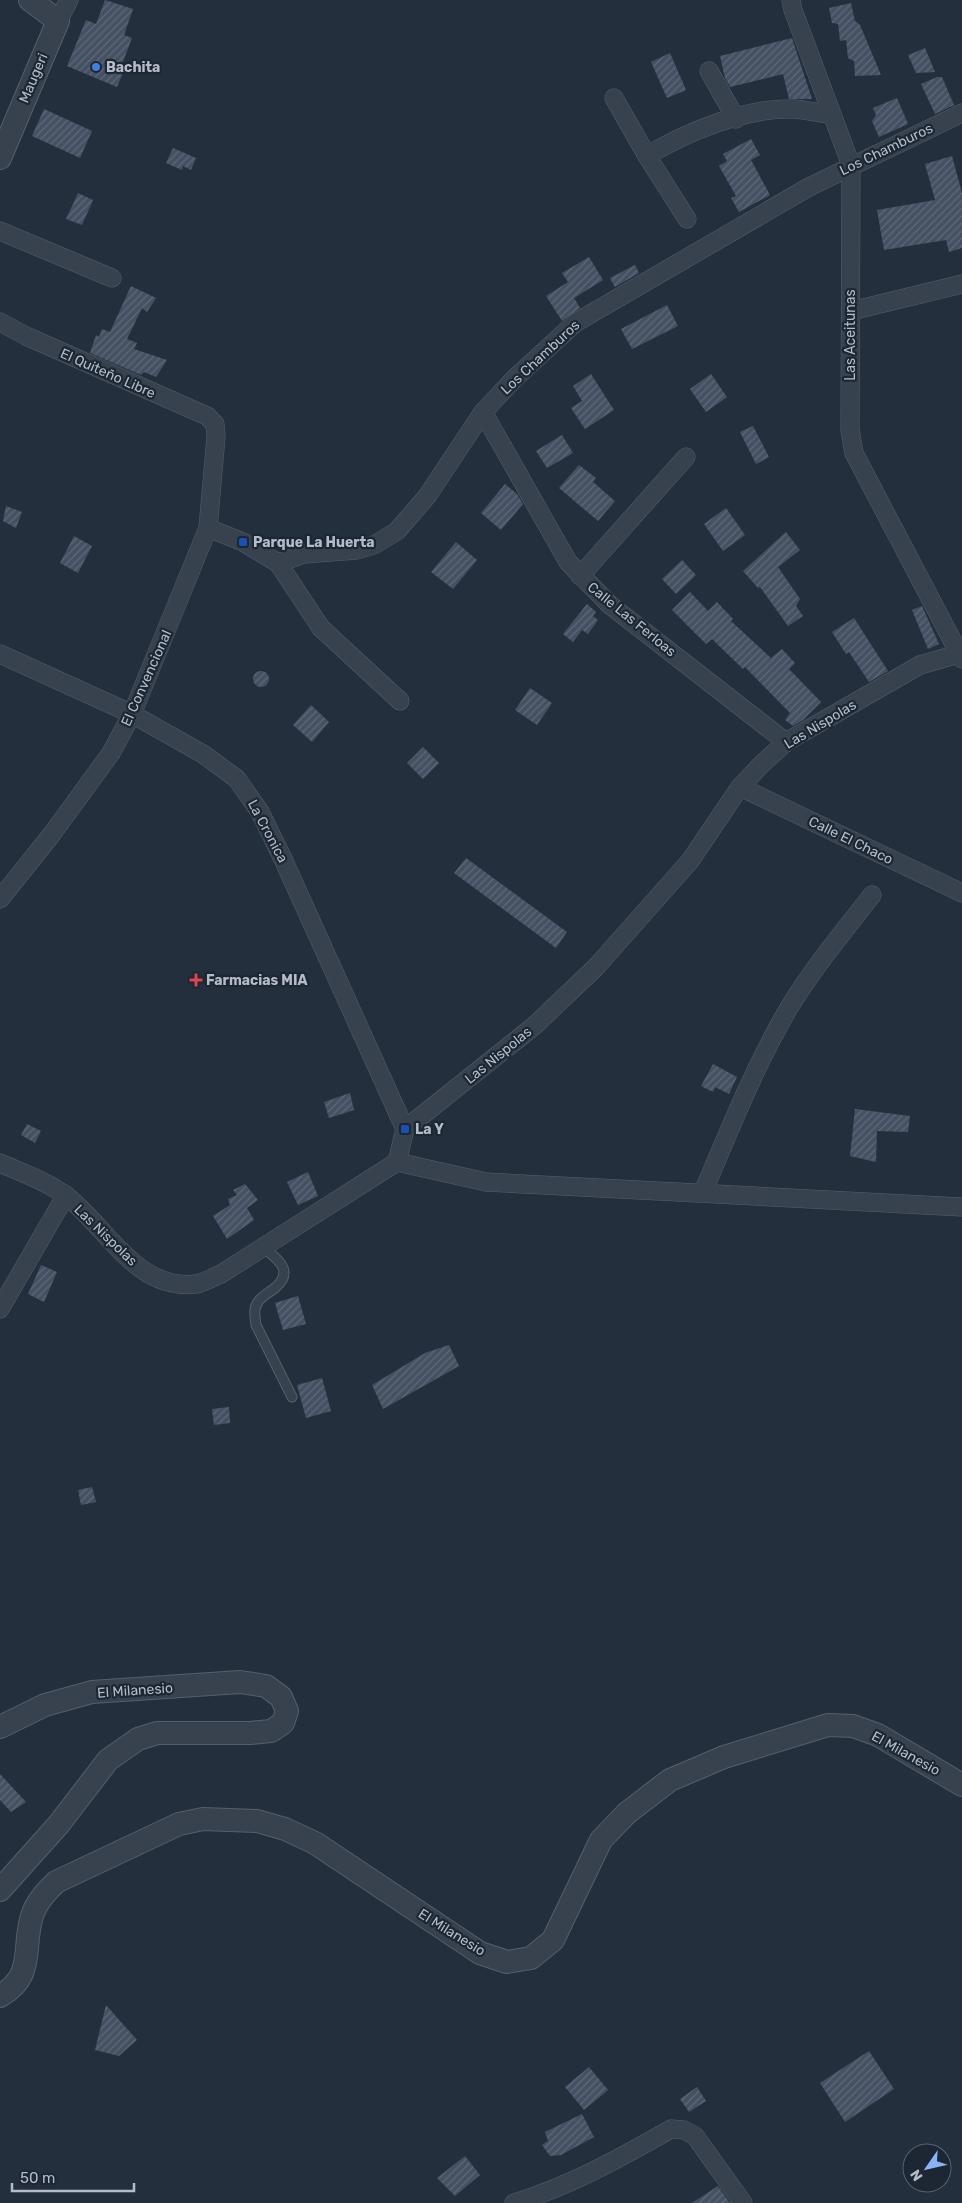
<svg xmlns="http://www.w3.org/2000/svg" width="962" height="2203" font-family="Rubik,sans-serif">
  <style>
    .building { fill: url(#building-hatch) }
    .lines { fill: none; stroke-linecap: round; stroke-linejoin: round }
    .service-casing { stroke: #565f6c; stroke-width: 11 }
    .minor-casing { stroke: #565f6c; stroke-width: 19 }
    .tertiary-casing { stroke: #565f6c; stroke-width: 24 }
    .service { stroke: #38414e; stroke-width: 9 }
    .minor { stroke: #38414e; stroke-width: 18 }
    .tertiary { stroke: #38414e; stroke-width: 22 }
    .shop-dot { fill: #3f7fe0; stroke: #1d2633; stroke-width: 2 }
    .transit-dot { fill: #1a4fb4; stroke: #1d2633; stroke-width: 2 }
    .health-dot { fill: #e0444e; stroke: #1d2633; stroke-width: 2 }
    .labels { text-anchor: middle; stroke-width: 4.5; stroke-linejoin: round; paint-order: stroke }
    .poi-label { font-size: 14px; font-weight: bold; fill: #b4bcc9; stroke: #1d2633; text-anchor: start }
    .street-label { font-size: 14px; fill: #b4bcc9; stroke: #1d2633 }
  </style>
  <defs>
    <pattern id="building-hatch" width="6" height="6" patternUnits="userSpaceOnUse" patternTransform="scale(1.25)"><rect width="6" height="6" fill="#455162"/><path d="M-1 1l2-2M0 6l6-6M5 7l2-2" fill="none" stroke="#5d6877"/></pattern>
  </defs>
  <rect width="100%" height="100%" fill="#242f3e"/>
  <!-- building -->
  <g class="building">
    <polygon points="105,0 133,9 124,35 132,38 121,67 125,68 117,87 67,66 86,20 96,24"/>
    <polygon points="851,3 855,21 860,25 881,75 855,76 854,61 848,58 846,40 840,41 838,24 832,23 829,8"/>
    <polygon points="792,38 812,99 789,99 783,74 730,87 725,78 720,56"/>
    <polygon points="925,48 935,72 916,73 908,55"/>
    <polygon points="670,53 686,90 667,98 651,62"/>
    <polygon points="937,77 942,77 954,105 935,114 921,84"/>
    <polygon points="897,98 908,124 879,137 872,121 876,115 873,108"/>
    <polygon points="44,109 92,131 80,158 32,136"/>
    <polygon points="751,139 760,155 751,160 770,195 739,212 731,198 736,196 719,166 727,161 723,154"/>
    <polygon points="173,148 196,158 191,170 183,166 182,170 166,163"/>
    <polygon points="952,156 962,193 962,248 949,252 946,240 884,250 877,210 935,200 925,164"/>
    <polygon points="78,193 93,200 82,225 66,219"/>
    <polygon points="589,257 603,280 574,298 580,308 562,321 546,296 568,282 562,273"/>
    <polygon points="635,265 639,273 615,287 610,278"/>
    <polygon points="131,286 156,298 147,312 142,308 127,339 137,343 134,349 167,360 156,377 144,372 141,375 90,353 96,335 99,337 102,329 110,332"/>
    <polygon points="667,305 678,326 632,349 621,329"/>
    <polygon points="591,374 614,410 585,429 571,408 582,401 573,386"/>
    <polygon points="711,374 727,397 706,412 690,389"/>
    <polygon points="753,426 769,457 756,464 740,432"/>
    <polygon points="562,435 573,453 547,468 536,451"/>
    <polygon points="579,465 596,478 593,482 615,501 598,521 559,488"/>
    <polygon points="505,484 517,494 523,504 501,530 481,513"/>
    <polygon points="6,506 22,512 16,528 3,521"/>
    <polygon points="726,508 745,535 723,551 704,524"/>
    <polygon points="786,532 800,550 778,567 800,599 796,606 803,616 788,626 760,587 758,588 743,571"/>
    <polygon points="74,536 92,546 78,573 60,563"/>
    <polygon points="456,542 477,560 453,589 431,572"/>
    <polygon points="682,560 696,575 676,594 662,579"/>
    <polygon points="690,592 708,611 717,602 733,619 731,621 771,658 782,649 795,663 789,669 821,702 803,720 793,726 785,720 790,713 745,667 743,669 712,639 706,644 672,610"/>
    <polygon points="587,604 596,612 593,616 598,620 588,634 582,630 573,642 563,634"/>
    <polygon points="922,606 939,644 928,649 912,610"/>
    <polygon points="854,618 888,671 869,682 849,652 846,654 832,632"/>
    <circle cx="261" cy="679" r="8"/>
    <polygon points="530,688 552,703 537,725 515,710"/>
    <polygon points="311,705 329,722 312,742 293,725"/>
    <polygon points="423,747 439,763 423,779 407,763"/>
    <polygon points="466,858 567,932 556,948 454,873"/>
    <polygon points="713,1064 737,1077 729,1094 715,1087 713,1092 701,1086"/>
    <polygon points="350,1093 354,1110 329,1118 324,1102"/>
    <polygon points="855,1109 910,1116 908,1132 877,1131 876,1162 850,1156"/>
    <polygon points="27,1124 41,1131 35,1143 21,1135"/>
    <polygon points="308,1172 318,1196 298,1205 287,1182"/>
    <polygon points="245,1184 258,1200 247,1208 254,1220 227,1239 213,1216 230,1205 228,1199 237,1195 233,1190"/>
    <polygon points="41,1265 57,1272 44,1302 28,1294"/>
    <polygon points="298,1296 306,1324 283,1330 275,1303"/>
    <polygon points="449,1345 459,1366 383,1409 372,1385 425,1353"/>
    <polygon points="322,1378 331,1411 306,1418 297,1385"/>
    <polygon points="229,1407 230,1423 214,1425 212,1409"/>
    <polygon points="92,1487 96,1502 81,1505 78,1490"/>
    <polygon points="0,1774 26,1802 11,1812 0,1800"/>
    <polygon points="106,2005 137,2040 119,2056 95,2050"/>
    <polygon points="869,2051 894,2089 845,2122 820,2083"/>
    <polygon points="589,2067 608,2090 584,2110 565,2087"/>
    <polygon points="697,2087 706,2101 689,2112 680,2099"/>
    <polygon points="582,2114 594,2137 561,2155 550,2156 542,2145 548,2141 545,2132"/>
    <polygon points="465,2156 480,2175 455,2196 437,2178"/>
    <polygon points="718,2186 730,2203 692,2203"/>
  </g>
  <g class="lines">
    <!-- service casing -->
    <g class="service-casing">
      <path id="service" d="M264 1248C278 1259 294 1271 276 1287 271 1292 262 1295 258 1302 253 1309 255 1317 256 1325L292 1397"/>
    </g>
    <!-- minor casing -->
    <g class="minor-casing">
      <g id="minor">
        <polyline points="791,0 793,10 851,165 850,430 854,453 962,659"/>
        <polyline points="58,21 69,0"/>
        <polyline points="709,71 736,119"/>
        <polyline points="614,98 647,156"/>
        <path d="M687 219 647 156C686 132 747 107 794 109 806 110 820 113 832 115"/>
        <polyline points="0,231 112,278"/>
        <polyline points="851,311 962,284"/>
        <polyline points="0,322 26,336 207,416 215,424 216,437 208,528 132,714 111,753 52,834 0,899"/>
        <polyline points="483,412 568,562 610,605 786,742"/>
        <polyline points="208,528 243,542 278,563 304,554 357,550 374,545 397,531 428,495 483,412 514,379 575,323 809,187 962,113"/>
        <polyline points="278,563 321,628 400,701"/>
        <polyline points="580,576 686,457"/>
        <polyline points="0,654 132,714 203,754 237,779 260,812 283,859 405,1129"/>
        <polyline points="740,787 962,893"/>
        <polyline points="397,1162 486,1182 962,1207"/>
        <path d="M0 1163C22 1173 46 1181 65 1195 107 1226 135 1291 196 1284 204 1283 213 1277 221 1274L397 1162 405 1129 534 1026 596 967 690 861 740 787 762 764 786 742 920 665 962 653"/>
        <path d="M703 1192C730 1129 755 1065 790 1006 814 967 844 931 872 895"/>
        <polyline points="0,1309 66,1195"/>
        <path d="M514 2203C570 2186 620 2158 671 2129L684 2130 695 2136 743 2203"/>
      </g>
    </g>
    <!-- tertiary casing -->
    <g class="tertiary-casing">
      <g id="tertiary">
        <polyline points="0,158 58,21 30,0"/>
        <polyline points="0,1727 45,1705 92,1692 240,1682 266,1686 281,1697 287,1711 283,1723 271,1731 250,1733 157,1733 138,1739 108,1760 59,1824 0,1890"/>
        <path d="M0 1996C37 1975 21 1946 33 1913 38 1900 47 1891 56 1882L179 1824 203 1819 257 1821 285 1829 315 1843 480 1953 507 1962 531 1958 553 1940 601 1840 627 1813 670 1780 724 1757 828 1725 853 1726 878 1735 962 1785"/>
      </g>
    </g>
    <!-- service -->
    <use href="#service" class="service"/>
    <!-- minor -->
    <use href="#minor" class="minor"/>
    <!-- tertiary -->
    <use href="#tertiary" class="tertiary"/>
  </g>
  <!-- markers -->
  <circle class="shop-dot" cx="96" cy="67" r="5"/>
  <g class="transit-dot">
    <rect x="238" y="537" width="10" height="10" rx="2.5"/>
    <rect x="400" y="1124" width="10" height="10" rx="2.5"/>
  </g>
  <path class="health-dot" d="M193.5 972.5h5v5h5v5h-5v5h-5v-5h-5v-5h5z"/>
  <g class="labels">
    <!-- poi labels -->
    <g class="poi-label">
      <text x="106" y="72">Bachita</text>
      <text x="253" y="547">Parque La Huerta</text>
      <text x="206" y="985">Farmacias MIA</text>
      <text x="415" y="1134">La Y</text>
    </g>
    <!-- street labels -->
    <g class="street-label">
      <text transform="translate(33 78) rotate(-67)" y="5">Maugeri</text>
      <text transform="translate(886 149) rotate(-26)" y="5">Los Chamburos</text>
      <text transform="translate(850 335) rotate(-90)" y="5">Las Aceitunas</text>
      <text transform="translate(540 357) rotate(-43)" y="5">Los Chamburos</text>
      <text transform="translate(108 373) rotate(24)" y="5">El Quiteño Libre</text>
      <text transform="translate(632 619) rotate(39)" y="5">Calle Las Ferloas</text>
      <text transform="translate(146 678) rotate(-66)" y="5">El Convencional</text>
      <text transform="translate(820 724) rotate(-31)" y="5">Las Nispolas</text>
      <text transform="translate(268 831) rotate(62)" y="5">La Cronica</text>
      <text transform="translate(851 840) rotate(26)" y="5">Calle El Chaco</text>
      <text transform="translate(498 1055) rotate(-39)" y="5">Las Nispolas</text>
      <text transform="translate(106 1235) rotate(44)" y="5">Las Nispolas</text>
      <text transform="translate(135 1690) rotate(-4)" y="5">El Milanesio</text>
      <text transform="translate(906 1753) rotate(29)" y="5">El Milanesio</text>
      <text transform="translate(452 1932) rotate(32)" y="5">El Milanesio</text>
    </g>
  </g>
  <!-- north arrow -->
  <g transform="translate(927 2168) rotate(236)"><circle r="24" fill="#1d2633" stroke="#59626f"/>
  <path d="M0-4L9 19L0 12L-9 19Z" fill="#8ab4f8"/>
  <text y="-8" font-size="14" font-weight="bold" text-anchor="middle" fill="#b4bcc9">N</text>
  </g>
  <!-- scale -->
  <path d="M12 2183v8h122v-8" fill="none" stroke="#b4bcc9" stroke-width="2.5"/>
  <text x="20" y="2183" font-size="15" fill="#b4bcc9" stroke="#1d2633" stroke-width="4" paint-order="stroke">50 m</text>
</svg>
